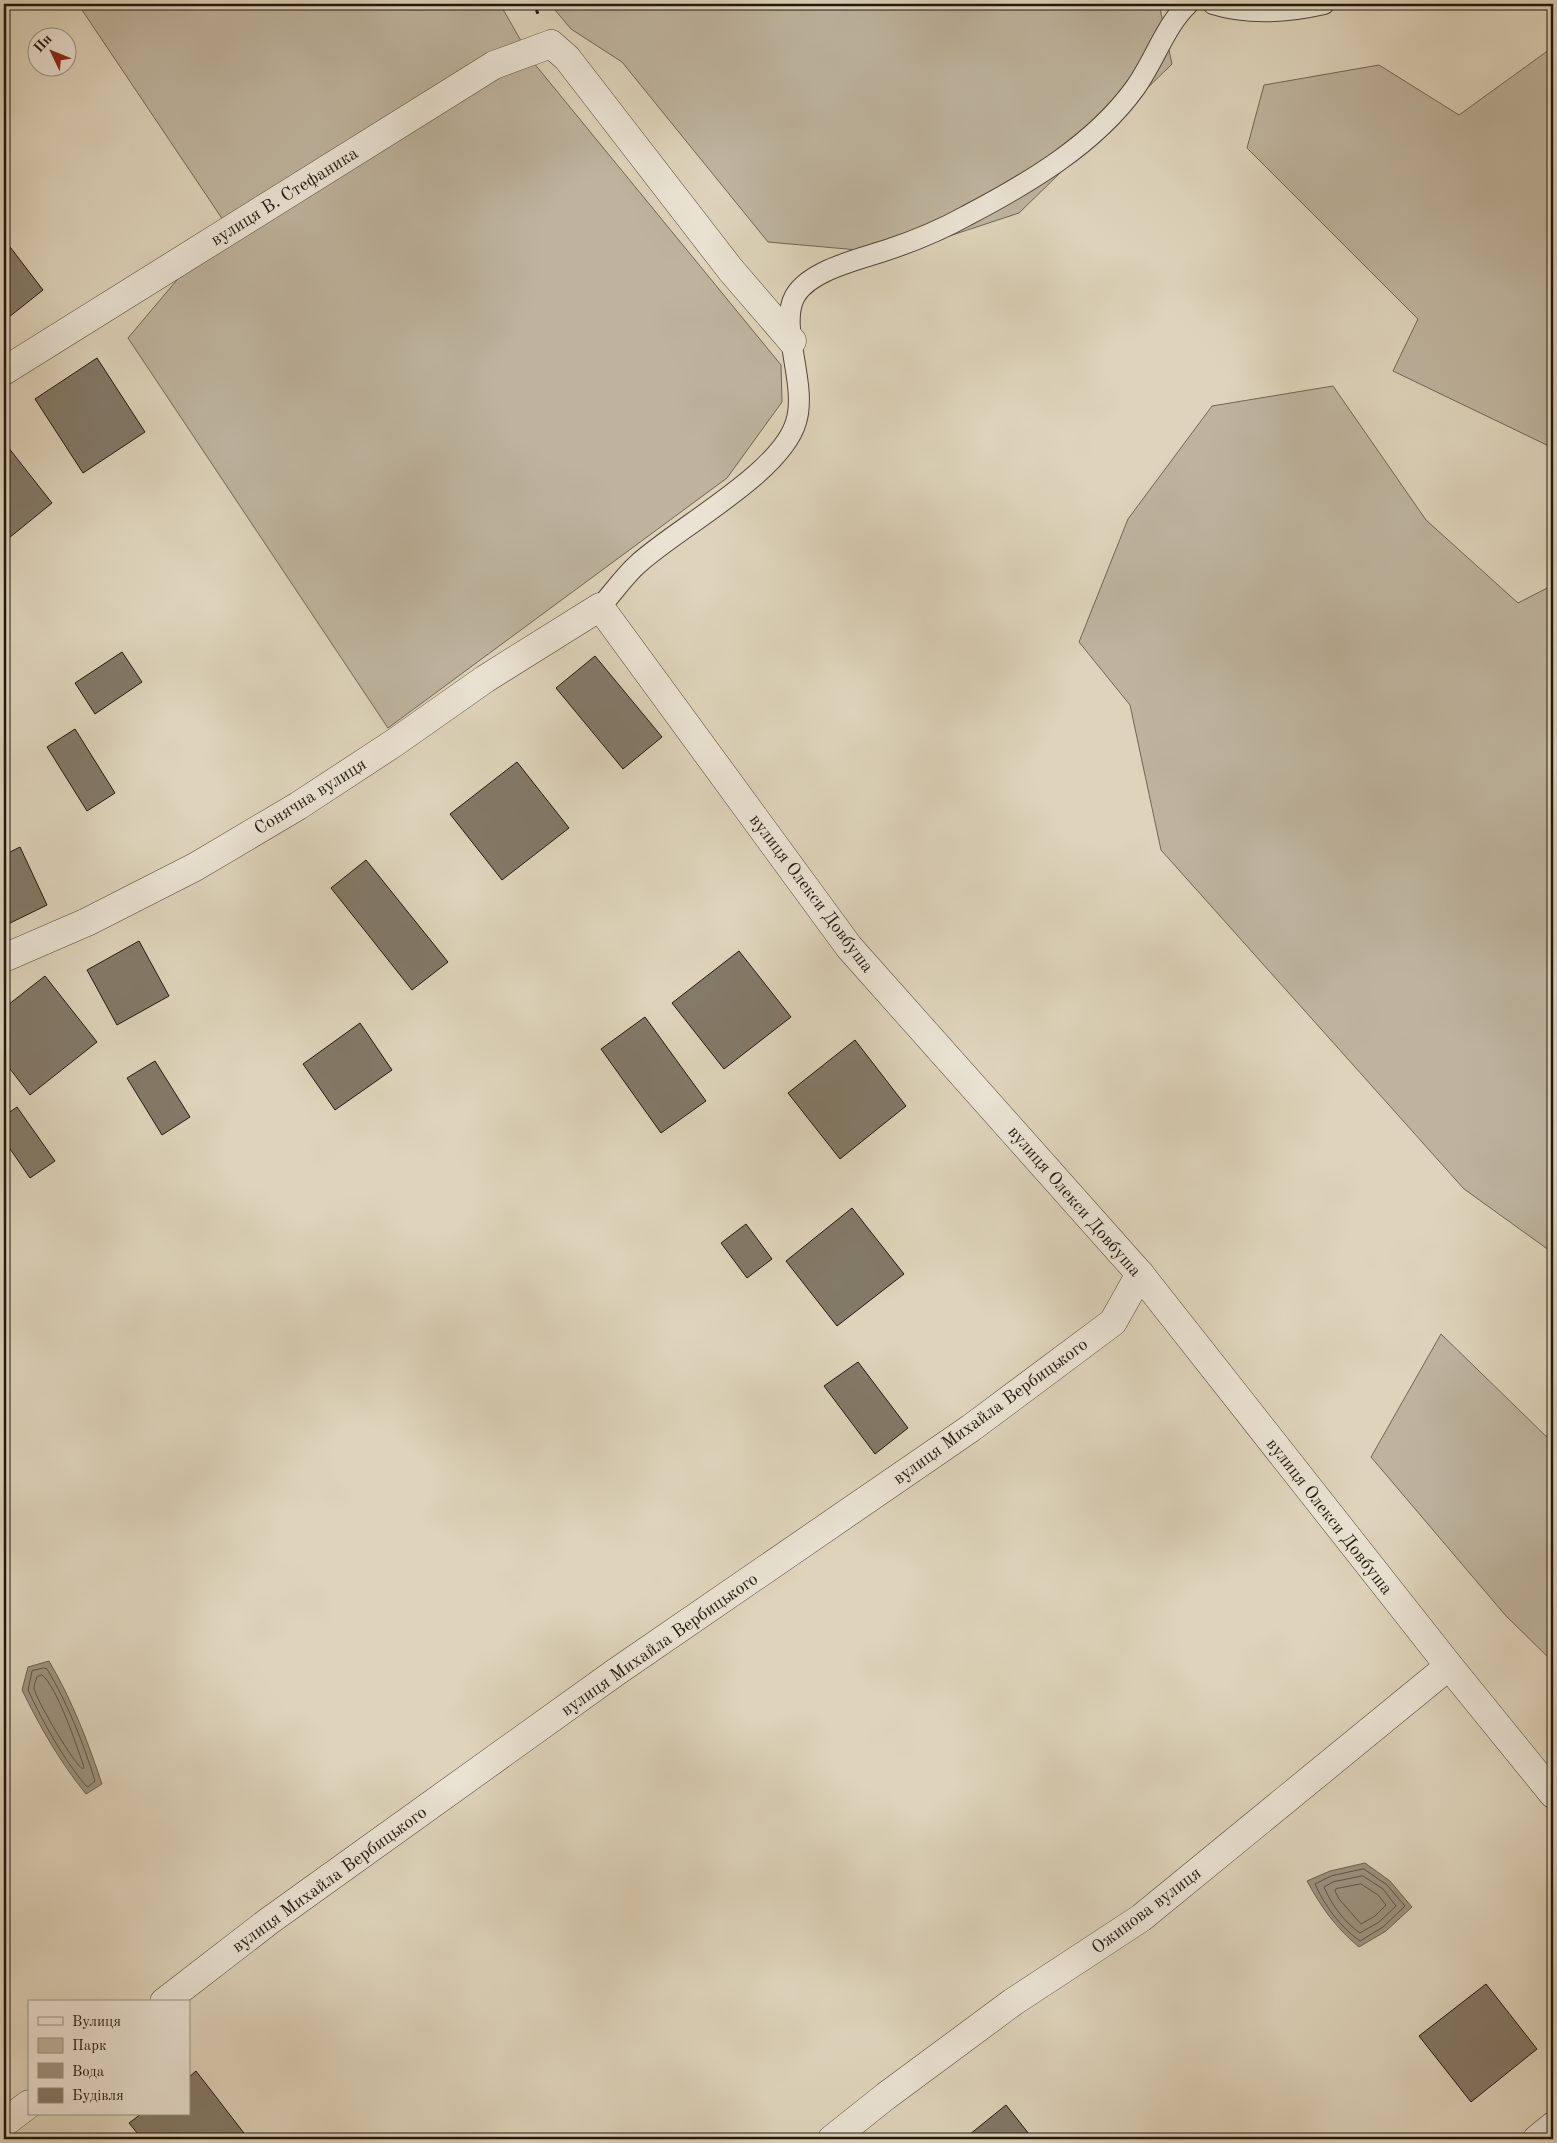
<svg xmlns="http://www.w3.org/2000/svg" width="1557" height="2143" font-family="'Old Standard TT',serif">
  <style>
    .green { fill: #beb49e; stroke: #6f6656 }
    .water { fill: #9d9480; stroke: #6b6252 }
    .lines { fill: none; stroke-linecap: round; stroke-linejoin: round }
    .shore { stroke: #5e5647; stroke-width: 1 }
    .building { fill: #837a68; stroke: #20180e }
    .lane-casing { stroke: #504739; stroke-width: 22 }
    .street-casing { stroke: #504739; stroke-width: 29 }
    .path { stroke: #20180e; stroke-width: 3; stroke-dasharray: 4 2.5; stroke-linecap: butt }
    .lane { stroke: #eae3d3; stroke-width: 20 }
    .street { stroke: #eae3d3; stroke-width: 28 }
    .labels { text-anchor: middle; stroke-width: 4.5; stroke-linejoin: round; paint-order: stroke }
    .street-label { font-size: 18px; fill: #20180e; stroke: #eae3d3 }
  </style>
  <rect width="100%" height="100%" fill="#ded4bb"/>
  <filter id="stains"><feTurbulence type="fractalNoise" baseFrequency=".004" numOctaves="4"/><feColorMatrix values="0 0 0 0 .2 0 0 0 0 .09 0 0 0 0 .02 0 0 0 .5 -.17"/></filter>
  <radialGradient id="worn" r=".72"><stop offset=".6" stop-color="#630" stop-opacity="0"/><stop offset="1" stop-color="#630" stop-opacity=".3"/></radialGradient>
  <!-- green -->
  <g class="green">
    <polygon points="78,4 500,4 533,62 781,365 782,402 727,478 388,728 128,338 225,223"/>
    <polygon points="550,4 1159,4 1172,64 1019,213 928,243 858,250 768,242 622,62 571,29"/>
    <polygon points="1553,47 1553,448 1393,371 1418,319 1247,148 1264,85 1379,65 1459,115"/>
    <polygon points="1333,386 1426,520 1518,603 1553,585 1553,1253 1464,1189 1161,850 1130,705 1079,642 1128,519 1212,406"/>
    <polygon points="1441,1334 1553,1443 1553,1662 1506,1616 1371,1457"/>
  </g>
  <!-- water -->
  <g class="water">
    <path d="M49 1661C72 1700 88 1742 102 1784L86 1794C60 1762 40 1727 22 1690L28 1667Z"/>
    <path d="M1365 1863 1390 1881 1412 1907 1386 1931 1359 1947C1336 1928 1321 1907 1307 1881L1330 1871Z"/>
  </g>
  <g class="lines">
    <!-- shore -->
    <g class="shore">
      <path d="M44 1668 47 1669C68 1704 83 1742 95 1781L88 1787 86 1786C62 1757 44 1724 28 1690L32 1671Z"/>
      <path d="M42 1675C57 1686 77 1747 84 1767L83 1769C75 1766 35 1698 34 1688 34 1685 36 1680 37 1677Z"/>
      <path d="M1364 1869 1387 1885 1405 1906 1383 1927 1360 1941C1341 1928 1324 1905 1315 1884L1331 1876Z"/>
      <path d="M1363 1876 1383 1889 1396 1906 1379 1922 1360 1933C1345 1923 1331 1904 1324 1887L1333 1882Z"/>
      <polygon points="1361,1884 1378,1895 1386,1905 1375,1916 1361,1924 1339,1899 1335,1891 1336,1889"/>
    </g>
  </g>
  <!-- building -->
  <g class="building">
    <polygon points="4,239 43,290 4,321"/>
    <polygon points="97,358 145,432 83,473 35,399"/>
    <polygon points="4,442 52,503 4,542"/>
    <polygon points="122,652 142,682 95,714 75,683"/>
    <polygon points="595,656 662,737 623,769 556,688"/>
    <polygon points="75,729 115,793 87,811 47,747"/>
    <polygon points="517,762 569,828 502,880 450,814"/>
    <polygon points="20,847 47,905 4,926 4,855"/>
    <polygon points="366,860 448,962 412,990 331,888"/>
    <polygon points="139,941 169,996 117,1025 87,970"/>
    <polygon points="739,951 791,1017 724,1069 672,1003"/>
    <polygon points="45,976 97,1042 30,1095 4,1061 4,1008"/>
    <polygon points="645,1017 706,1101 661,1133 601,1049"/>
    <polygon points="360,1023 392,1070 335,1110 303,1064"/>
    <polygon points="855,1040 906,1106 840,1159 788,1093"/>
    <polygon points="155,1061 190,1117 162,1135 127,1078"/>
    <polygon points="17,1107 55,1161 30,1178 4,1140 4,1116"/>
    <polygon points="852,1208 904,1274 837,1326 786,1261"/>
    <polygon points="746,1224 772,1259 747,1278 721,1243"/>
    <polygon points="858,1362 908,1428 875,1454 824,1386"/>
    <polygon points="1486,1984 1537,2049 1471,2102 1419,2036"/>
    <polygon points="196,2071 247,2137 244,2139 142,2139 129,2123 141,2114 189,2114 189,2077"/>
    <polygon points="1006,2105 1033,2139 964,2139"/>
  </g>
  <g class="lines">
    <!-- lane casing -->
    <g class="lane-casing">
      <g id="lane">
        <path d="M1213 4C1248 15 1289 12 1324 4"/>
        <path d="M600 607C613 593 625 575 639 563 680 526 781 473 796 422 808 384 778 326 795 296 810 270 860 259 887 250 914 241 941 230 966 216 1027 184 1094 145 1135 88 1154 62 1165 26 1188 4"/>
      </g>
    </g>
    <!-- street casing -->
    <g class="street-casing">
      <g id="street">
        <polyline points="4,371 494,65 551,44 567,58 730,269 792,341"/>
        <polyline points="4,958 87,922 195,867 298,806 394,743 485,679 600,607 849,947 1140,1274 1449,1666 1553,1794"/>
        <polyline points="164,2002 269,1921 616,1672 971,1428 1113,1322 1140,1274"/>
        <polyline points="4,2123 29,2104"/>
        <polyline points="832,2139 886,2096 1013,2002 1141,1918 1449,1666"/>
        <polyline points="1537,2139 1553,2126"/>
      </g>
    </g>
    <!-- path -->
    <polyline class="path" points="534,4 538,14"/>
    <!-- lane -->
    <use href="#lane" class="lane"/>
    <!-- street -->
    <use href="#street" class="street"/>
  </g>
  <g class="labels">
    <!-- street labels -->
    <g class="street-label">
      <text transform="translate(284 196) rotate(-32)" y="6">вулиця В. Стефаника</text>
      <text transform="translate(310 796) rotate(-32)" y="6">Сонячна вулиця</text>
      <text transform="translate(812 893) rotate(53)" y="6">вулиця Олекси Довбуша</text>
      <text transform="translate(1075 1201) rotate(49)" y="6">вулиця Олекси Довбуша</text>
      <text transform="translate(990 1411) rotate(-36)" y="6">вулиця Михайла Вербицького</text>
      <text transform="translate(1330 1516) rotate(52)" y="6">вулиця Олекси Довбуша</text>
      <text transform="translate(659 1644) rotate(-35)" y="6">вулиця Михайла Вербицького</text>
      <text transform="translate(329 1879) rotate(-36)" y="6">вулиця Михайла Вербицького</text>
      <text transform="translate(1146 1910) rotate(-37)" y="6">Ожинова вулиця</text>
    </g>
  </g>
  <!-- margin -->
  <rect width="1557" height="2143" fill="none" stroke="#ded4bb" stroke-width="20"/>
  <rect x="5" y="5" width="1547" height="2133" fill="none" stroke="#20180e" stroke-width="2.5"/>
  <rect x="10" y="10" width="1537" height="2123" fill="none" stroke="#20180e"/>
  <!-- legend -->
  <rect x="28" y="2000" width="162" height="115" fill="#eae3d3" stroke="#999284"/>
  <rect x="38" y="2017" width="25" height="8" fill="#eae3d3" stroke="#999284"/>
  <text x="72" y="2026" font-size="15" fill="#20180e">Вулиця</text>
  <rect x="38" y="2038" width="25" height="15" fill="#beb49e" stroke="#999284"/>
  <text x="72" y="2050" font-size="15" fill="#20180e">Парк</text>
  <rect x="38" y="2063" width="25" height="15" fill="#9d9480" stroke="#999284"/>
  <text x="72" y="2076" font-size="15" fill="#20180e">Вода</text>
  <rect x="38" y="2088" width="25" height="15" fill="#837a68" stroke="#999284"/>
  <text x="72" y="2100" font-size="15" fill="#20180e">Будівля</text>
  <!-- north arrow -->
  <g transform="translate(52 52) rotate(313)"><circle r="24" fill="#eae3d3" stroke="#999284"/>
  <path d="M0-4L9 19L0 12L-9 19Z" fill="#8f2418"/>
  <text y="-8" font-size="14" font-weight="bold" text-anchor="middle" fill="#20180e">Пн</text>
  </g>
  <rect width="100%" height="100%" filter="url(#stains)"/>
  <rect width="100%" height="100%" fill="url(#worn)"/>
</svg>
